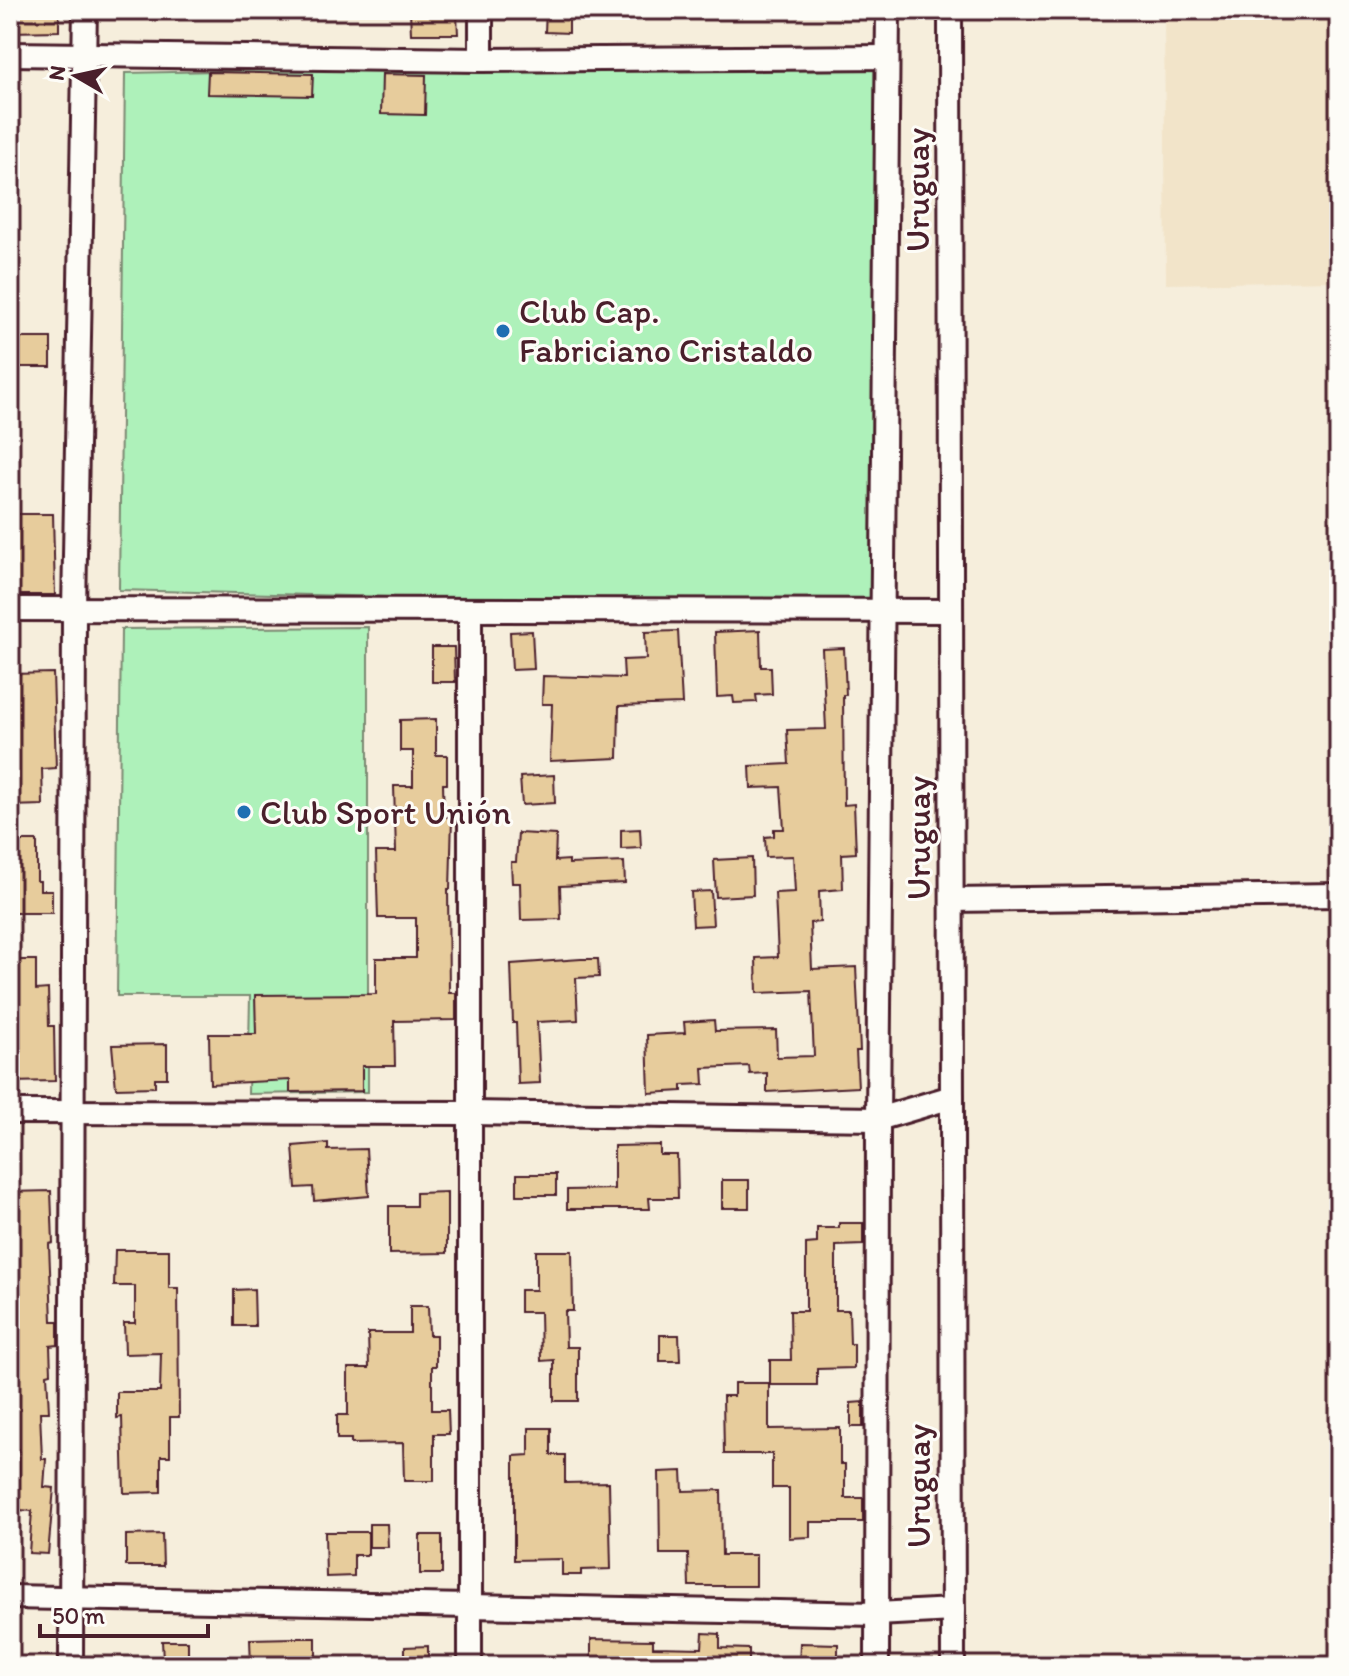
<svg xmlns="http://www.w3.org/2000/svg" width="1349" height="1676" font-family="Itim,sans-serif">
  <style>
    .built { fill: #f2e4c9 }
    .green { fill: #aef1ba; stroke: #7c8872; stroke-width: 2 }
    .building { fill: #e7cc9c; stroke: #4a1f2b; stroke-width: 2 }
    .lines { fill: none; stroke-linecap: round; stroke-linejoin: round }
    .minor-casing { stroke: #4a1f2b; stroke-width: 28 }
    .minor { stroke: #fdfcf7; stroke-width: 22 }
    .poi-dot { fill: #1f6fb2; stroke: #fdfcf7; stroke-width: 3 }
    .labels { text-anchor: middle; stroke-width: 6; stroke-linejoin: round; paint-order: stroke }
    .street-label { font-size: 34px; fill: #4a1f2b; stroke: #fdfcf7 }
    .poi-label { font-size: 34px; fill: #4a1f2b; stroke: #fdfcf7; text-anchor: start }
  </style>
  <rect width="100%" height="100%" fill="#f6eedc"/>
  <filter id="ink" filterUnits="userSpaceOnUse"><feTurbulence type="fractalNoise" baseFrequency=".0125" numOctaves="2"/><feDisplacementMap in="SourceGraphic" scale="16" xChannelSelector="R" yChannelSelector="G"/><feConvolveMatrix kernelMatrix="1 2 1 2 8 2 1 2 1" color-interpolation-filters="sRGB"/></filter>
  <g filter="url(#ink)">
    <!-- built -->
    <polygon class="built" points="1164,10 1339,10 1339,281 1166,284"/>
    <!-- green -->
    <g class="green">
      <polygon points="887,57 883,610 119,590 125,73"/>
      <polygon points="368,627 368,1092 248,1094 250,996 117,996 121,629"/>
    </g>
    <!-- building -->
    <g class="building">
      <polygon points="10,10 59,10 59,31 10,32"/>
      <polygon points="410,10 444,10 444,15 457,15 458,34 411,34"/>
      <polygon points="546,10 569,10 569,33 545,32"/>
      <polygon points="208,72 313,74 312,96 207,94"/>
      <polygon points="382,74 426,75 425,115 381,114"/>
      <rect x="10" y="338" width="41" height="29"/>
      <polygon points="10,514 53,514 55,595 15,595 15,549 10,549"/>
      <polygon points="760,630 761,667 771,667 772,694 756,695 757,702 734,703 733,696 717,697 715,632"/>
      <polygon points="532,631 534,669 512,670 510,632"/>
      <polygon points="678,631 682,704 619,706 618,758 550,761 552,704 542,704 543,676 624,678 623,660 646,659 645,632"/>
      <polygon points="432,647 454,647 455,682 432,682"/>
      <polygon points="844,648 846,695 843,695 844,805 854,804 856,853 842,854 843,889 819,891 820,922 810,923 812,969 856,967 860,1051 856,1051 858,1087 767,1092 767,1073 750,1074 749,1066 703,1068 704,1084 682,1085 682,1091 649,1093 647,1035 685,1033 684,1022 714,1020 715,1031 776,1030 777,1057 814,1056 811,991 757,993 756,958 778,957 775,893 795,892 793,856 766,857 765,837 774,836 774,829 784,829 781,787 751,788 750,766 789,764 787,730 826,729 822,649"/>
      <polygon points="53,673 56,768 42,769 43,805 10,806 10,785 16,785 15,749 10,749 11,674"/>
      <polygon points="436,719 436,755 447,755 447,784 443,784 444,817 452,817 450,889 448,889 449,993 456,993 456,1020 394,1021 395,1066 362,1066 362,1091 290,1092 290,1080 210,1084 209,1034 256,1034 255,995 376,994 376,958 416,958 416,918 378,918 376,852 396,852 394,786 413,786 413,751 400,751 400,720"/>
      <polygon points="554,775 555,803 522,805 520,777"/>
      <polygon points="640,829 641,848 621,849 621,830"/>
      <polygon points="518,833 556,835 555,861 569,860 569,864 624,862 625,883 560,886 561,919 521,920 520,883 512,883 511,862 516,862"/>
      <polygon points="10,841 37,841 37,881 40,881 40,890 52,890 52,913 10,913"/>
      <polygon points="752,858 753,895 716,897 714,860"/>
      <polygon points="711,891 713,925 693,926 691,892"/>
      <polygon points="581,959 598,959 599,977 576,978 578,1020 537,1022 540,1083 518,1084 516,1023 513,1023 511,964"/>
      <polygon points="10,960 36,960 36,990 48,989 49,1026 54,1026 55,1081 10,1082"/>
      <polygon points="167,1044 167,1078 155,1078 155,1087 116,1088 112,1045"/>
      <polygon points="328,1143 328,1150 366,1149 369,1196 314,1201 313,1187 296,1188 293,1146"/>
      <polygon points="660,1145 660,1155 677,1155 678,1198 649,1198 650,1209 567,1209 567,1190 614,1189 614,1146"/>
      <rect x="517" y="1174" width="39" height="21"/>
      <rect x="722" y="1180" width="27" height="28"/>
      <polygon points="51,1191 53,1243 49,1244 52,1321 58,1321 58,1345 50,1346 51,1373 47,1374 49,1412 40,1412 42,1459 46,1459 44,1487 54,1488 48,1554 29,1553 32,1511 19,1510 19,1449 10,1450 10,1192"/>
      <polygon points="447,1192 447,1253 389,1254 389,1206 416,1206 416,1193"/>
      <polygon points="839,1223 863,1223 863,1245 836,1246 836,1310 849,1310 850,1344 854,1344 854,1368 817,1369 817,1385 770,1385 770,1360 791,1360 790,1311 806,1311 806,1244 817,1243 817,1228 839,1228"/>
      <polygon points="115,1250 169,1250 169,1288 178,1288 179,1417 170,1417 170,1456 161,1456 161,1492 124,1493 122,1417 117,1418 117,1392 160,1392 161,1353 125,1354 124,1323 135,1323 135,1286 114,1286"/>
      <polygon points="536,1251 572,1251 573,1311 565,1311 566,1347 578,1347 578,1401 554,1401 554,1360 541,1361 540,1312 520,1312 520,1290 536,1290"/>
      <polygon points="254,1289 255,1326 234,1326 234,1290"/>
      <polygon points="410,1306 428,1306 429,1335 436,1335 436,1366 432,1366 432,1410 448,1410 449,1434 434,1434 434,1481 404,1481 403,1443 351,1444 351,1439 337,1439 337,1415 348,1415 348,1368 369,1368 368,1333 410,1333"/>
      <polygon points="660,1335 679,1335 680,1361 660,1361"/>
      <polygon points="734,1383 769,1383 769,1429 840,1428 840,1464 845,1464 845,1498 863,1498 863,1522 810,1522 810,1537 789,1538 789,1488 772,1488 772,1454 724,1454 723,1396 734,1396"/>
      <polygon points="863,1402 863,1427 851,1427 851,1403"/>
      <polygon points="529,1428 551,1428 551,1455 565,1455 565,1483 609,1482 611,1569 581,1570 581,1575 562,1575 562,1559 514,1560 514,1456 529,1455"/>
      <polygon points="682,1471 683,1491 721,1490 722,1555 756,1555 756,1586 689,1586 688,1554 660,1554 659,1472"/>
      <polygon points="369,1524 387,1524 388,1547 369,1547"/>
      <polygon points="325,1532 368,1532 368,1555 354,1555 354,1576 326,1577"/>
      <polygon points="162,1534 163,1566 126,1566 126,1535"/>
      <rect x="420" y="1535" width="22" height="39"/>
      <polygon points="703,1633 720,1634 720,1648 749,1649 749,1666 591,1666 591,1639 653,1640 653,1647 702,1648"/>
      <polygon points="294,1638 316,1638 316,1666 251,1666 250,1639"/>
      <polygon points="162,1641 188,1641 188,1660 163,1660"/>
      <polygon points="800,1643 838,1644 838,1666 799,1666"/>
      <polygon points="428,1646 428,1666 405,1666 405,1647"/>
    </g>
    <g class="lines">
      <!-- minor casing -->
      <g class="minor-casing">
        <g id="minor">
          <polyline points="950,10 953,1666"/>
          <polyline points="10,54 481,60 887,57"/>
          <polyline points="481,60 481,10"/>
          <polyline points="10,609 951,611"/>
          <polyline points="952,900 1339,895"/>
          <polyline points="10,1112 470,1113 878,1119 952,1097"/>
          <polyline points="10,1597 877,1614 953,1610"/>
          <polyline points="71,1666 74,609 85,10"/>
          <polyline points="470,1666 470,610"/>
          <polyline points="877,1666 878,1119 888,10"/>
        </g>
      </g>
      <!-- minor -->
      <use href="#minor" class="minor"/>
    </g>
  </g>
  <!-- markers -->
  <g class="poi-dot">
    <circle cx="503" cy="331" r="8"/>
    <circle cx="244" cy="812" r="8"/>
  </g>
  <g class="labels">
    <!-- street labels -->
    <g class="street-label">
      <text transform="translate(917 190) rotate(-90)" y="12">Uruguay</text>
      <text transform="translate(918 838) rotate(-90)" y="12">Uruguay</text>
      <text transform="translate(918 1486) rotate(-90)" y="12">Uruguay</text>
    </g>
    <!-- poi labels -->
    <g class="poi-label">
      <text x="519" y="323">Club Cap.<tspan x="519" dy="39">Fabriciano Cristaldo</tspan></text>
      <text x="260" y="824">Club Sport Unión</text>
    </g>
  </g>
  <!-- margin -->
  <rect width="1349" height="1676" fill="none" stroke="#fdfcf7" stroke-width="40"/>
  <rect x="20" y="20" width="1309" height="1636" fill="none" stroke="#4a1f2b" stroke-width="3" filter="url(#ink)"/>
  <!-- north arrow -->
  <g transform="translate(76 76) rotate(279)" stroke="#fdfcf7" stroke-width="6" paint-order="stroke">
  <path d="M0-6L14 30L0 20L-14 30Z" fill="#4a1f2b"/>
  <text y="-12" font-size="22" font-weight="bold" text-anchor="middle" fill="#4a1f2b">N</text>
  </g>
  <!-- scale -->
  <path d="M40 1624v12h168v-12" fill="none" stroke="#4a1f2b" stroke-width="4"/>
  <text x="52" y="1624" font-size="24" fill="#4a1f2b" stroke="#fdfcf7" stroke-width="6" paint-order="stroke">50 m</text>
</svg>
